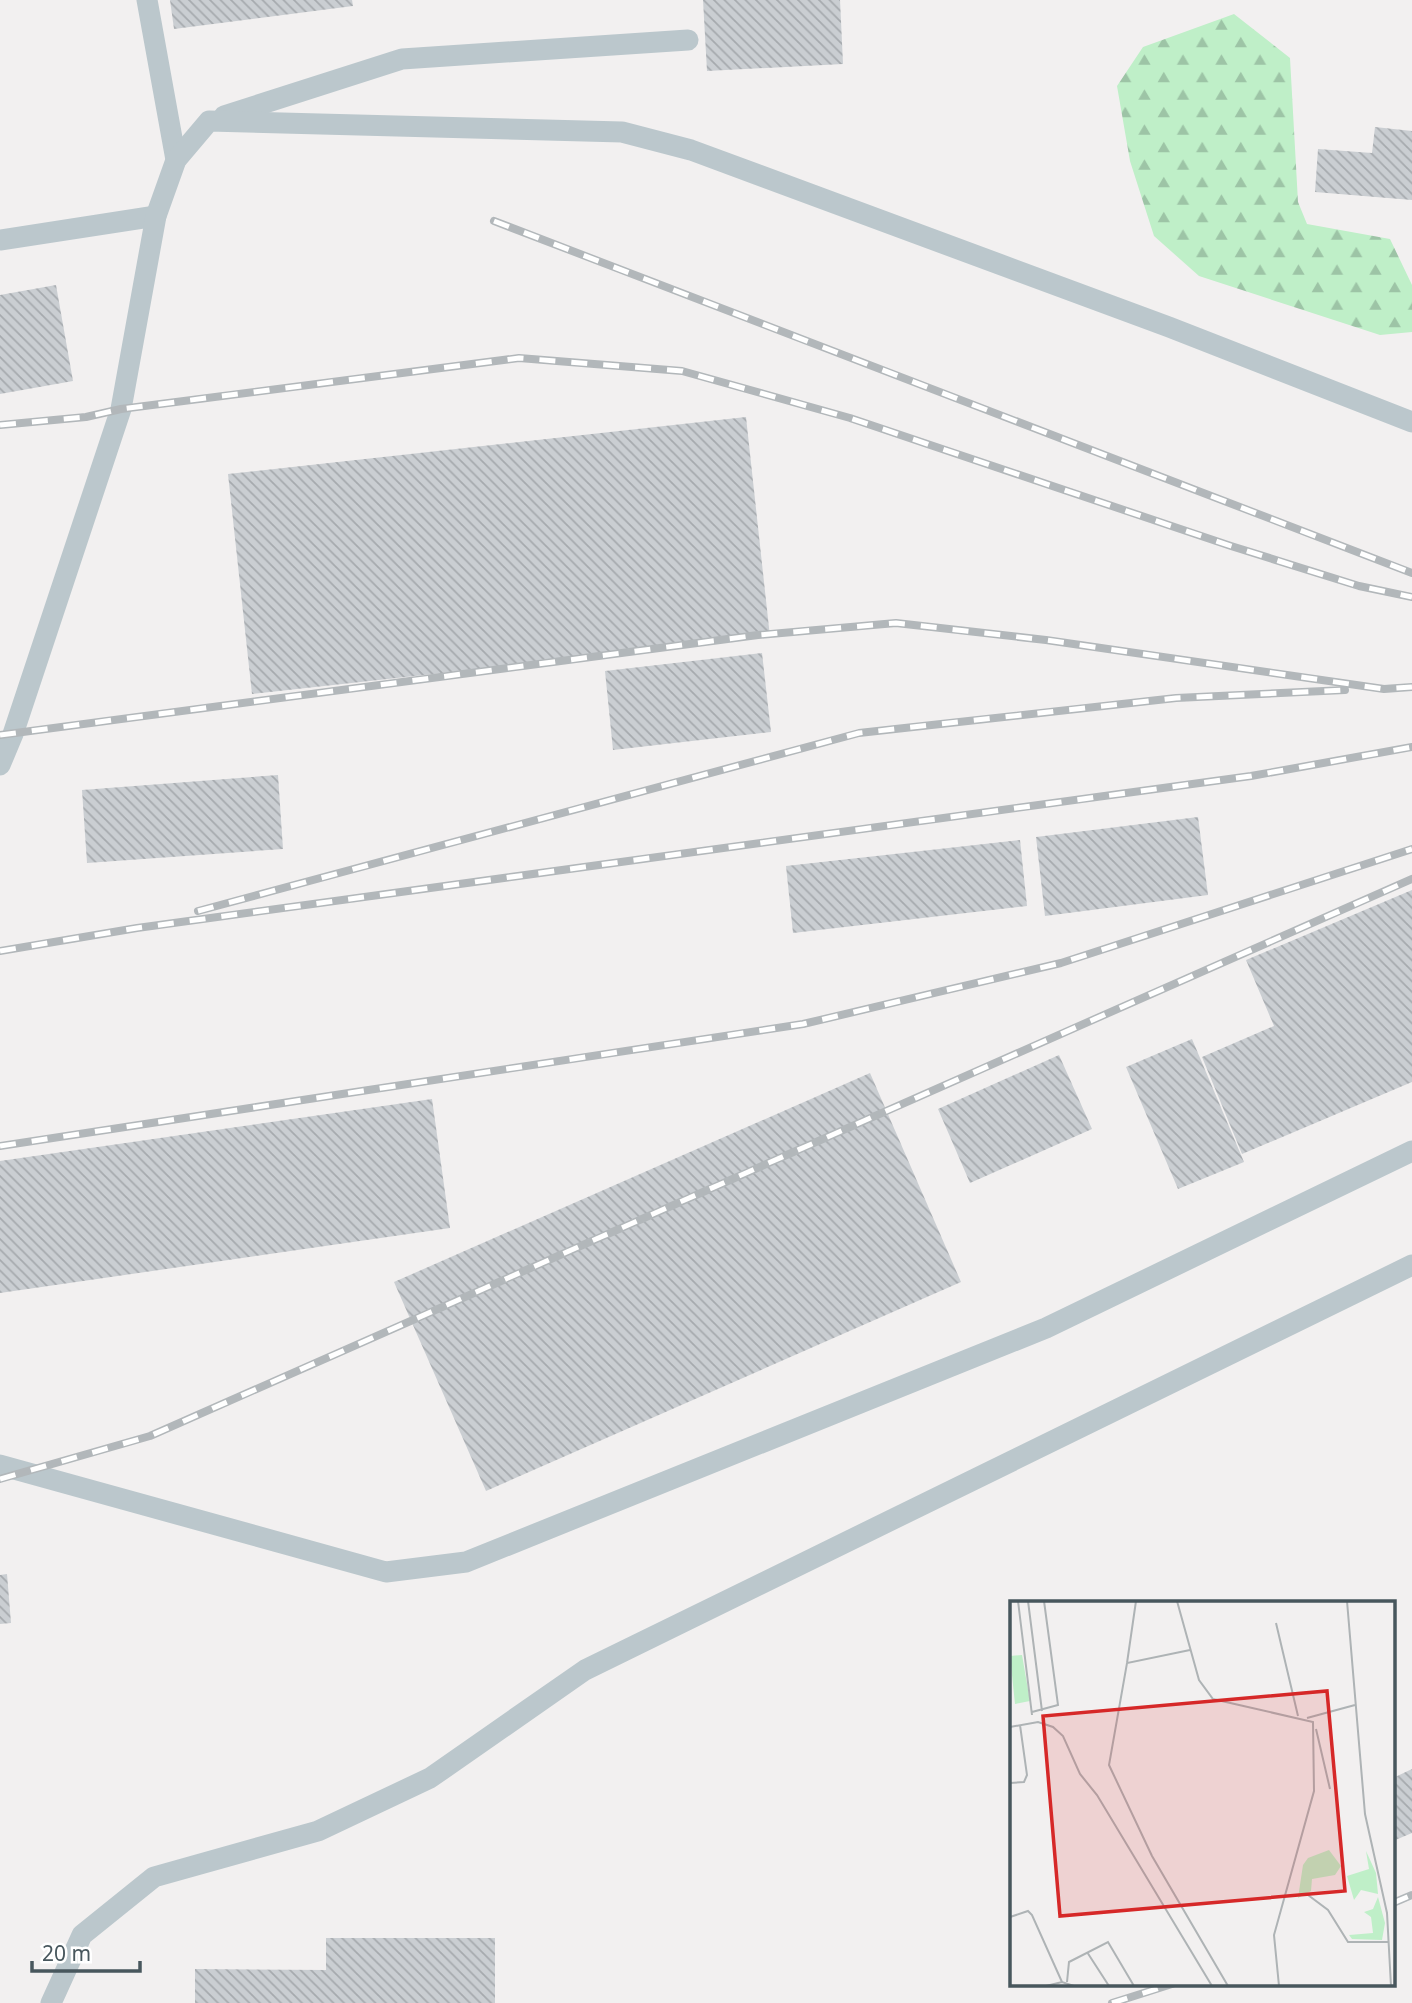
<svg xmlns="http://www.w3.org/2000/svg" width="1412" height="2003" font-family="'Noto Sans',sans-serif">
  <style>
    .forest { fill: url(#forest-firs) }
    .building { fill: url(#building-back-hatch) }
    .lines { fill: none; stroke-linecap: round; stroke-linejoin: round }
    .lane { stroke: #bbc7cc; stroke-width: 21 }
    .rail-casing { stroke: #b2b7ba; stroke-width: 8 }
    .rail { stroke: #fff; stroke-width: 5; stroke-dasharray: 16; stroke-linecap: butt }
    .inset-road { fill: none; stroke: #aeb3b5; stroke-width: 2 }
    .view { fill: #d62828; fill-opacity: 0.15; stroke: #d62828; stroke-width: 3.5 }
    .inset-edge { fill: none; stroke: #48575d; stroke-width: 3.5 }
  </style>
  <defs>
    <pattern id="forest-firs" width="22" height="20" patternUnits="userSpaceOnUse" patternTransform="scale(1.75)"><rect width="22" height="20" fill="#bfefc8"/><path d="M5 1l3.5 6h-7zM16 11l3.5 6h-7z" fill="#9dc4a6"/></pattern>
    <pattern id="building-back-hatch" width="6" height="6" patternUnits="userSpaceOnUse" patternTransform="scale(1.75)"><rect width="6" height="6" fill="#caced2"/><path d="M-1 5l2 2M0 0l6 6M5-1l2 2" fill="none" stroke="#a6aaae"/></pattern>
  </defs>
  <rect width="100%" height="100%" fill="#f2f0f0"/>
  <!-- forest -->
  <polygon class="forest" points="1234,14 1290,58 1298,202 1307,224 1390,239 1412,285 1412,332 1380,335 1199,276 1154,236 1130,161 1117,86 1143,47"/>
  <!-- building -->
  <g class="building">
    <polygon points="170,0 352,0 353,6 174,29"/>
    <polygon points="703,0 840,0 843,64 707,71"/>
    <polygon points="1375,127 1412,131 1412,200 1315,192 1318,149 1372,153"/>
    <polygon points="56,285 73,381 0,394 0,295"/>
    <polygon points="746,417 770,637 252,694 228,474"/>
    <polygon points="762,653 771,732 613,750 605,671"/>
    <polygon points="278,775 283,849 87,863 82,790"/>
    <polygon points="1198,817 1208,895 1045,916 1036,837"/>
    <polygon points="1020,840 1027,906 793,933 786,866"/>
    <polygon points="1412,890 1412,1082 1242,1154 1202,1057 1274,1026 1246,960"/>
    <polygon points="1192,1039 1244,1162 1178,1189 1126,1067"/>
    <polygon points="1059,1055 1092,1129 970,1183 938,1109"/>
    <polygon points="870,1073 961,1282 486,1491 394,1282"/>
    <polygon points="432,1099 450,1228 0,1293 0,1161"/>
    <polygon points="7,1574 11,1623 0,1624 0,1575"/>
    <polygon points="1412,1769 1412,1833 1393,1841 1393,1778"/>
    <polygon points="326,1938 495,1938 495,2003 195,2003 195,1969 326,1970"/>
  </g>
  <g class="lines">
    <!-- lane -->
    <g class="lane">
      <polyline points="147,0 176,160"/>
      <polyline points="224,116 402,59 688,40"/>
      <polyline points="0,240 156,216"/>
      <polyline points="0,765 13,734 121,409 156,216 176,160 209,121 622,132 691,150 1169,327 1412,422"/>
      <polyline points="0,1465 386,1572 466,1562 1046,1328 1412,1151"/>
      <polyline points="51,2003 82,1935 154,1877 318,1831 430,1778 585,1670 1412,1265"/>
    </g>
    <!-- rail casing -->
    <g class="rail-casing">
      <g id="rail">
        <polyline points="494,221 1412,573"/>
        <polyline points="0,425 86,417 121,409 519,358 682,371 850,418 1231,546 1359,586 1412,597"/>
        <polyline points="0,735 758,635 896,623 1046,640 1384,689 1412,687"/>
        <polyline points="198,911 859,733 1176,698 1345,690"/>
        <polyline points="0,951 137,928 1251,776 1412,747"/>
        <polyline points="0,1146 803,1024 1061,963 1412,849"/>
        <polyline points="0,1479 150,1436 1412,879"/>
        <polyline points="1393,1903 1412,1895"/>
        <polyline points="1112,2003 1172,1984"/>
      </g>
    </g>
    <!-- rail -->
    <use href="#rail" class="rail"/>
  </g>
  <!-- overview -->
  <g transform="translate(1010 1601)">
    <rect width="385" height="385" fill="#f2f0f0"/>
    <path d="M12 54 20 100 5 103 0 55ZM319 249 331 265 325 274 302 278 301 290 288 297 293 264 298 257ZM356 250 366 272 368 293 351 289 344 299 337 275 359 268ZM368 296 375 322 372 339 342 338 339 334 363 332 361 316 354 311 363 308Z" fill="#bfefc8"/>
    <path class="inset-road" d="M8 0 22 114M18 0 32 110M167 0 189 79 203 98 303 121 304 190 264 334 269 385M337 0 355 213 377 312 381 385M266 22 288 115M180 49 117 62 99 164 142 255 218 385M117 62 126 0M22 111 48 104 34 0M297 117 345 104M0 126 28 121 43 126 53 135 70 173 87 194 202 385M306 128 320 188M0 182 14 181 17 174 10 124M298 294 318 309 338 341H379M0 316 18 310 22 314 52 381M77 351 99 385M57 381 59 361 98 341 124 385M36 385 52 381 64 385"/>
    <path class="view" d="M317 90 335 290 50 315 33 115Z"/>
    <rect width="385" height="385" class="inset-edge"/>
  </g>
  <!-- scale -->
  <path d="M32 1961v10h108v-10" fill="none" stroke="#48575d" stroke-width="3.5"/>
  <text x="42" y="1961" font-size="21" fill="#48575d" stroke="#ffffff" stroke-width="5" paint-order="stroke">20 m</text>
</svg>
